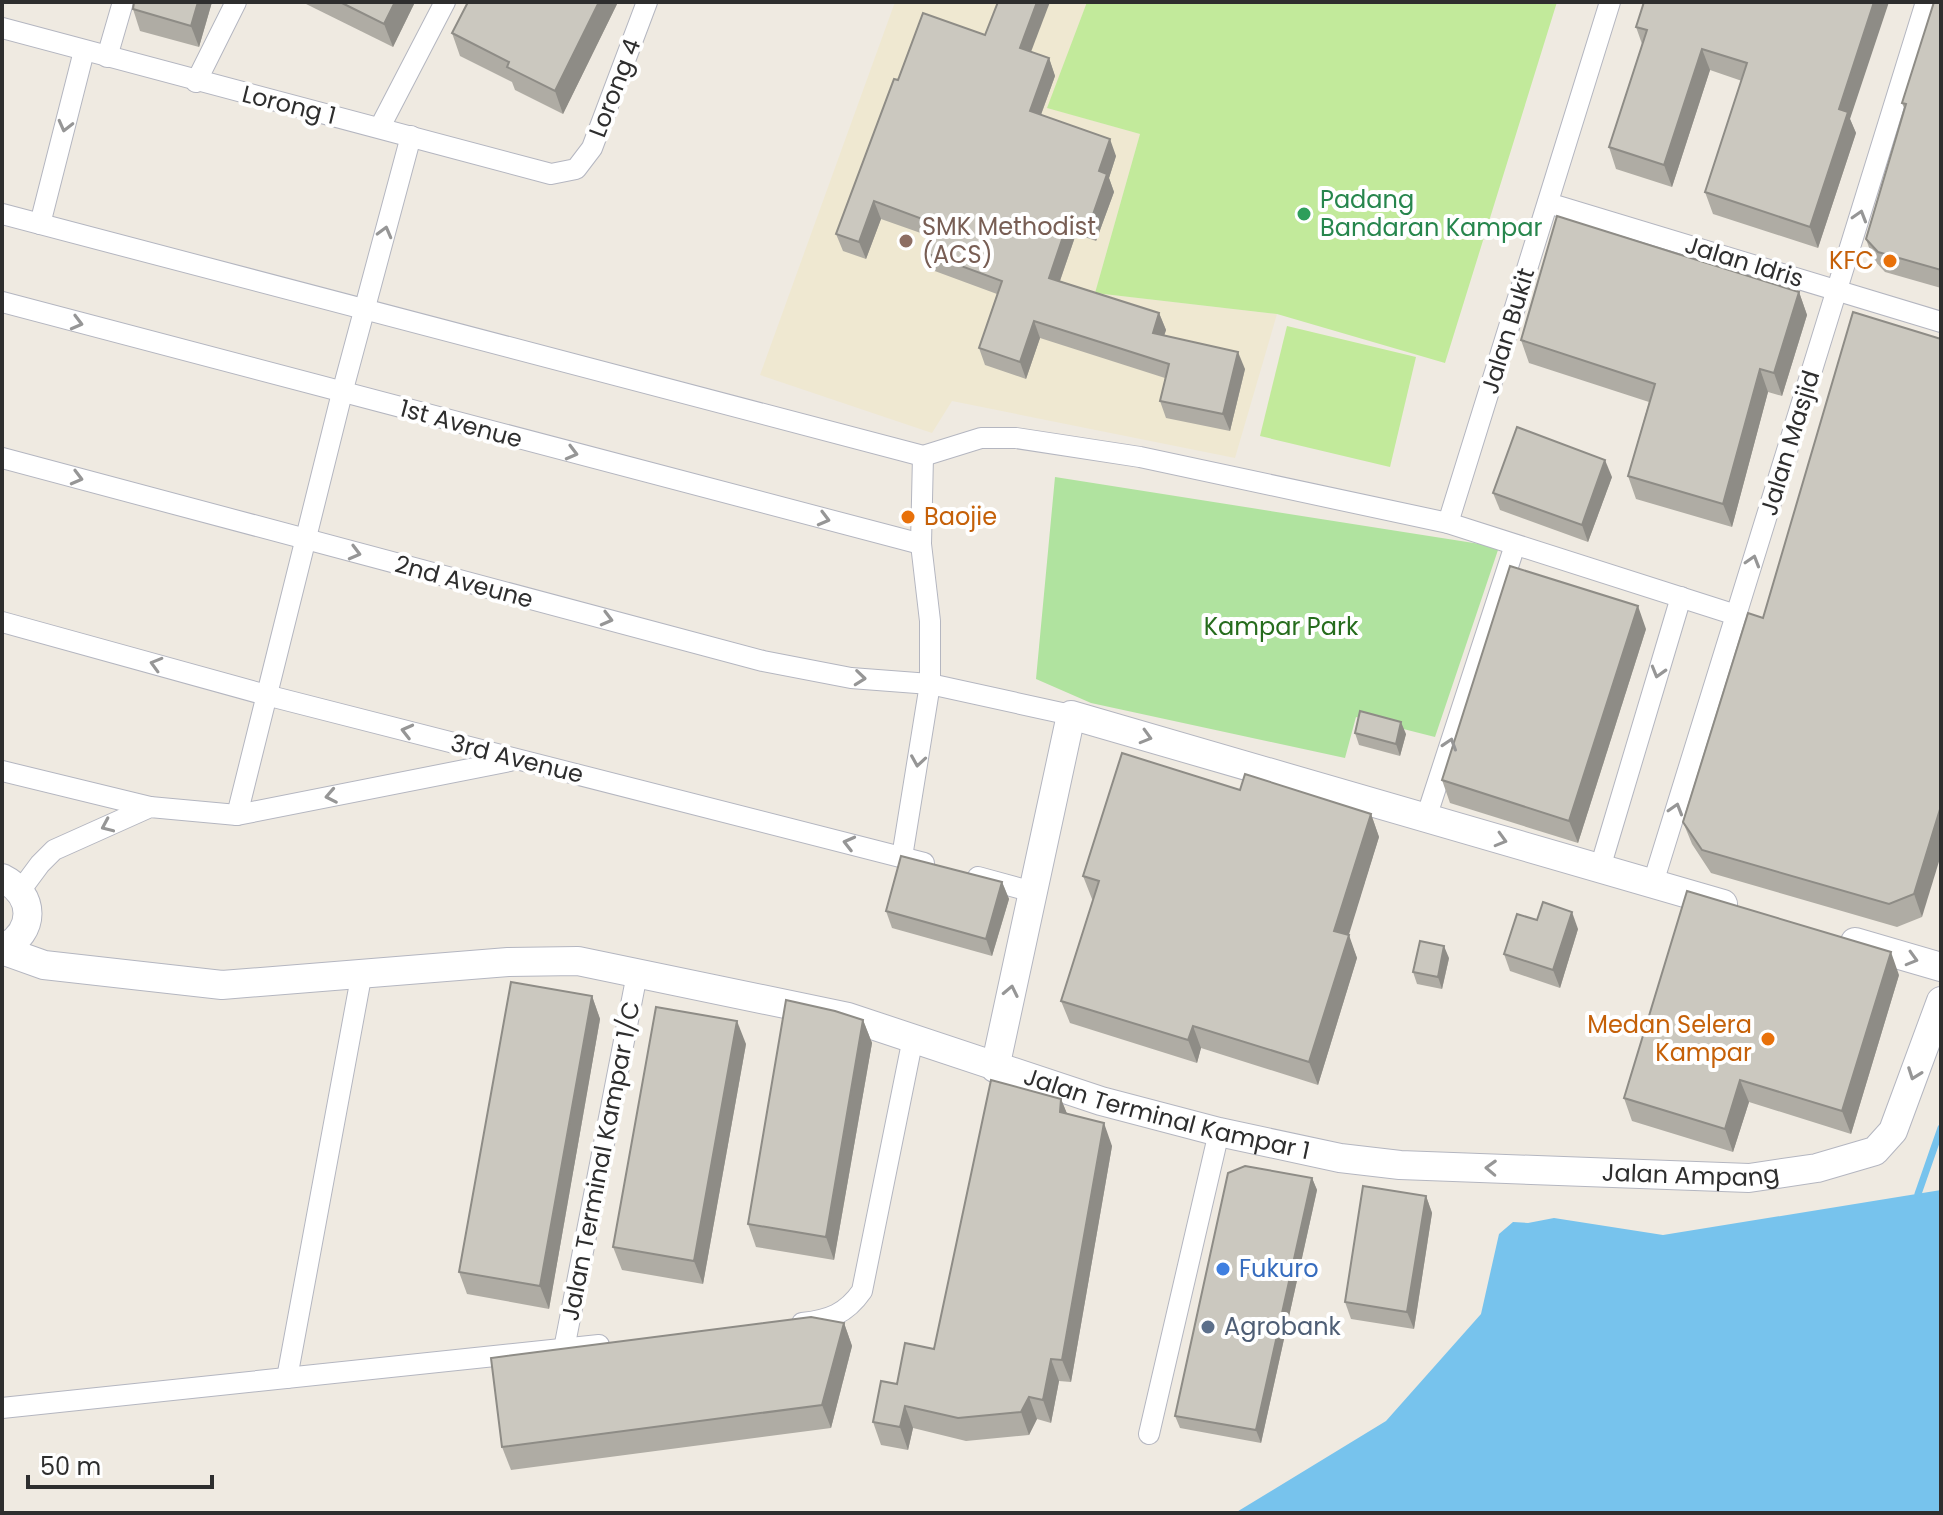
<svg xmlns="http://www.w3.org/2000/svg" width="1943" height="1515" font-family="Poppins,sans-serif">
  <style>
    .education { fill: #efe8d1 }
    .green { fill: #b0e39f }
    .pitch { fill: #c2ea9b }
    .water { fill: #77c3ed }
    .lines { fill: none; stroke-linecap: round; stroke-linejoin: round }
    .stream { stroke: #77c3ed; stroke-width: 7 }
    .street-casing { stroke: #b4b6c0; stroke-width: 22 }
    .secondary-casing { stroke: #b4b6c0; stroke-width: 30 }
    .street { stroke: #fff; stroke-width: 20 }
    .secondary { stroke: #fff; stroke-width: 28 }
    .wall { fill: #afaca4 }
    .shaded-wall { fill: #8e8c86 }
    .building { fill: #cbc8bf; stroke: #8e8c86; stroke-width: 2 }
    .oneway { stroke: #969696 }
    .leisure-dot { fill: #2e9e5b; stroke: #fff; stroke-width: 3 }
    .education-dot { fill: #8d6e63; stroke: #fff; stroke-width: 3 }
    .food-dot { fill: #e8710a; stroke: #fff; stroke-width: 3 }
    .shop-dot { fill: #3f7fe0; stroke: #fff; stroke-width: 3 }
    .service-dot { fill: #5c6f8a; stroke: #fff; stroke-width: 3 }
    .labels { text-anchor: middle; stroke-width: 8; stroke-linejoin: round; paint-order: stroke }
    .street-label { font-size: 24px; fill: #2e2e2e; stroke: #fff }
    .leisure-label { font-size: 24px; fill: #27864d; stroke: #fff; text-anchor: start }
    .education-label { font-size: 24px; fill: #785e54; stroke: #fff; text-anchor: start }
    .food-label { font-size: 24px; fill: #c56008; stroke: #fff; text-anchor: end }
    .park-label { font-size: 24px; fill: #266c1d; stroke: #fff }
    .shop-label { font-size: 24px; fill: #366cbe; stroke: #fff; text-anchor: start }
    .service-label { font-size: 24px; fill: #4e5e75; stroke: #fff; text-anchor: start }
  </style>
  <rect width="100%" height="100%" fill="#efeae1"/>
  <!-- education -->
  <polygon class="education" points="895,2 1087,2 1048,108 1140,134 1095,293 1277,314 1235,458 952,401 932,433 760,375"/>
  <!-- green -->
  <polygon class="green" points="1055,477 1499,547 1435,737 1356,717 1345,758 1091,703 1036,679"/>
  <!-- pitch -->
  <g class="pitch">
    <polygon points="1087,2 1557,2 1445,363 1277,314 1095,293 1140,134 1047,108"/>
    <polygon points="1287,326 1416,357 1390,467 1260,436"/>
  </g>
  <!-- water -->
  <polygon class="water" points="1941,1190 1941,1513 1235,1513 1386,1421 1481,1314 1499,1234 1513,1222 1528,1223 1554,1218 1663,1235"/>
  <g class="lines">
    <!-- stream -->
    <polyline class="stream" points="1918,1194 1941,1128"/>
    <!-- street casing -->
    <g class="street-casing">
      <g id="street">
        <polyline points="2,28 551,174 576,169 592,148 647,2"/>
        <polyline points="107,57 123,2"/>
        <polyline points="196,82 236,2"/>
        <polyline points="380,127 445,2"/>
        <polyline points="1548,203 1941,322"/>
        <polyline points="2,214 923,456 981,438 1016,438 1140,457 1448,523 1736,615"/>
        <polyline points="40,224 84,51"/>
        <polyline points="2,302 921,544"/>
        <polyline points="2,458 763,661 851,678 930,684 1071,715"/>
        <polyline points="1448,523 1610,2"/>
        <polyline points="2,622 266,695 924,863"/>
        <polyline points="2,771 150,807"/>
        <polyline points="237,815 342,393 411,136"/>
        <polyline points="1426,818 1515,545"/>
        <polyline points="902,857 930,684 930,621 921,544 923,456"/>
        <polyline points="1600,868 1681,597"/>
        <polyline points="978,877 1033,892"/>
        <polyline points="1653,883 1926,2"/>
        <polyline points="20,891 40,864 54,850 150,807 237,815 510,761"/>
        <path d="M802 1323C829 1320 846 1314 862 1291L913 1038"/>
        <polyline points="564,1349 637,974"/>
        <polyline points="287,1378 362,972"/>
        <polyline points="2,1408 599,1345"/>
        <polyline points="1149,1434 1219,1132"/>
      </g>
    </g>
    <!-- secondary casing -->
    <g class="secondary-casing">
      <g id="secondary">
        <path d="M2 878C36 895 36 932 2 949"/>
        <polyline points="1855,942 1941,967"/>
        <path id="s1" d="M2 950 44 965 222 985 508 962 578 961 848 1017 1101 1101 1219 1132 1340 1158 1400 1165 1749 1178 1817 1168 1875 1151 1893 1131 1941 1001"/>
        <polyline points="995,1068 1071,715 1723,904"/>
      </g>
    </g>
    <!-- street -->
    <use href="#street" class="street"/>
    <!-- secondary -->
    <use href="#secondary" class="secondary"/>
  </g>
  <!-- wall -->
  <g class="wall">
    <polygon points="134,2 212,2 199,47 140,31 133,9"/>
    <polygon points="302,2 415,2 393,47"/>
    <polygon points="468,2 618,2 563,114 515,90 512,82 460,56 452,33"/>
    <polygon points="1644,2 1850,119 1856,133 1818,248 1713,214 1705,192 1742,81 1710,70 1672,187 1616,169 1609,147 1642,44 1636,27"/>
    <polygon points="1941,2 1941,288 1885,272 1873,259 1866,239 1904,108 1902,103"/>
    <polygon points="1031,52 1049,58 1055,76 1041,115 1116,156 1109,178 1114,192 1096,241 1076,234 1060,281 1159,313 1166,330 1164,336 1245,369 1230,431 1166,418 1160,401 1165,378 1040,338 1026,379 985,365 979,348 997,294 932,270 926,253 932,237 881,219 866,259 843,251 836,234 898,80"/>
    <polygon points="1799,292 1807,315 1782,396 1768,392 1732,527 1636,499 1628,476 1649,402 1529,363 1521,340"/>
    <polygon points="1853,312 1922,917 1897,927 1711,873 1692,844 1683,822 1763,618"/>
    <polygon points="1612,477 1588,542 1500,510 1493,493"/>
    <polygon points="1646,629 1578,843 1450,803 1442,780"/>
    <polygon points="1355,733 1406,734 1400,756 1359,745"/>
    <polygon points="1240,790 1371,814 1379,837 1348,935 1357,958 1318,1085 1201,1048 1197,1063 1070,1023 1061,1001 1093,899 1092,899 1083,876"/>
    <polygon points="1002,882 1009,899 992,956 892,928 886,911"/>
    <polygon points="1537,920 1578,929 1560,988 1510,971 1504,954"/>
    <polygon points="1449,958 1442,989 1417,984 1413,972"/>
    <polygon points="1899,975 1851,1134 1749,1102 1733,1152 1632,1121 1624,1098"/>
    <polygon points="592,996 600,1019 549,1309 467,1294 459,1272"/>
    <polygon points="863,1020 872,1043 834,1260 756,1247 748,1224"/>
    <polygon points="746,1044 703,1284 622,1270 613,1247"/>
    <polygon points="1061,1099 1067,1114 1112,1146 1071,1382 1059,1381 1051,1423 1037,1419 1029,1435 966,1441 913,1428 908,1450 881,1445 873,1422 897,1384 934,1349"/>
    <polygon points="1312,1178 1317,1190 1261,1443 1180,1428 1175,1416"/>
    <polygon points="1426,1196 1432,1213 1414,1329 1351,1319 1345,1302"/>
    <polygon points="844,1323 852,1346 831,1428 511,1470 502,1447"/>
  </g>
  <!-- shaded-wall -->
  <g class="shaded-wall">
    <polygon points="198,2 212,2 199,47 191,26"/>
    <polygon points="395,2 415,2 393,47 384,24"/>
    <polygon points="599,2 618,2 563,114 555,91"/>
    <polygon points="1037,2 1050,2 1026,65 1020,48"/>
    <polygon points="1874,2 1889,2 1850,119 1856,133 1818,248 1810,227 1839,109"/>
    <polygon points="1702,49 1710,70 1672,187 1664,165"/>
    <polygon points="1049,58 1055,76 1036,128 1030,111"/>
    <polygon points="1110,139 1116,156 1109,178 1114,192 1096,241 1090,223 1099,171"/>
    <polygon points="874,201 881,219 866,259 859,242"/>
    <polygon points="1070,216 1076,234 1055,295 1049,278"/>
    <polygon points="1799,292 1807,315 1782,396 1774,373"/>
    <polygon points="1159,313 1166,330 1159,350 1153,333"/>
    <polygon points="1034,321 1040,338 1026,379 1020,362"/>
    <polygon points="1238,352 1245,369 1230,431 1223,414"/>
    <polygon points="1760,369 1768,392 1732,527 1723,504"/>
    <polygon points="1605,460 1612,477 1588,542 1582,525"/>
    <polygon points="1638,606 1646,629 1578,843 1569,821"/>
    <polygon points="1401,722 1406,734 1400,756 1396,744"/>
    <polygon points="1941,806 1941,855 1922,917 1914,894"/>
    <polygon points="1371,814 1379,837 1343,954 1334,931"/>
    <polygon points="1002,882 1009,899 992,956 986,939"/>
    <polygon points="1572,912 1578,929 1560,988 1553,970"/>
    <polygon points="1349,935 1357,958 1318,1085 1309,1062"/>
    <polygon points="1444,946 1449,958 1442,989 1438,977"/>
    <polygon points="1891,952 1899,975 1851,1134 1842,1111"/>
    <polygon points="592,996 600,1019 549,1309 540,1286"/>
    <polygon points="863,1020 872,1043 834,1260 826,1237"/>
    <polygon points="737,1021 746,1044 703,1284 694,1261"/>
    <polygon points="1193,1026 1201,1048 1197,1063 1188,1040"/>
    <polygon points="1740,1080 1749,1102 1733,1152 1725,1129"/>
    <polygon points="1061,1099 1070,1121 1060,1112"/>
    <polygon points="1104,1123 1112,1146 1071,1382 1062,1360"/>
    <polygon points="1312,1178 1317,1190 1261,1443 1256,1430"/>
    <polygon points="1426,1196 1432,1213 1414,1329 1407,1312"/>
    <polygon points="844,1323 852,1346 831,1428 822,1405"/>
    <polygon points="1051,1359 1059,1381 1051,1423 1043,1400"/>
    <polygon points="1029,1397 1037,1419 1029,1435 1021,1412"/>
    <polygon points="905,1406 913,1428 908,1450 900,1427"/>
  </g>
  <!-- building -->
  <g class="building">
    <polygon points="134,2 198,2 191,26 133,9"/>
    <polygon points="340,2 395,2 384,24"/>
    <polygon points="468,2 599,2 555,91 507,67 509,62 452,33"/>
    <polygon points="998,2 1037,2 1020,48 1049,58 1030,111 1110,139 1099,171 1107,174 1090,223 1070,216 1049,278 1159,313 1153,333 1238,352 1223,414 1160,401 1169,364 1034,321 1020,362 979,348 1002,281 926,253 936,224 874,201 859,242 836,234 894,79 898,80 923,13 985,35"/>
    <polygon points="1644,2 1874,2 1839,109 1848,112 1810,227 1705,192 1747,63 1702,49 1664,165 1609,147 1647,30 1636,27"/>
    <polygon points="1934,2 1941,2 1941,270 1878,252 1866,239 1906,104 1902,103"/>
    <polygon points="1557,216 1799,292 1774,373 1760,369 1723,504 1628,476 1655,384 1521,340"/>
    <polygon points="1853,312 1941,339 1941,806 1914,894 1889,904 1702,850 1683,822 1748,613 1763,618"/>
    <polygon points="1517,427 1605,460 1582,525 1493,493"/>
    <polygon points="1510,566 1638,606 1569,821 1442,780"/>
    <polygon points="1360,711 1401,722 1396,744 1355,733"/>
    <polygon points="1122,753 1240,790 1245,774 1371,814 1334,931 1349,935 1309,1062 1193,1026 1188,1040 1061,1001 1099,881 1083,876"/>
    <polygon points="901,856 1002,882 986,939 886,911"/>
    <polygon points="1687,891 1891,952 1842,1111 1740,1080 1725,1129 1624,1098"/>
    <polygon points="1543,902 1572,912 1553,970 1504,954 1517,914 1537,920"/>
    <polygon points="1420,941 1444,946 1438,977 1413,972"/>
    <polygon points="511,982 592,996 540,1286 459,1272"/>
    <polygon points="786,1000 835,1011 863,1020 826,1237 748,1224"/>
    <polygon points="656,1007 737,1021 694,1261 613,1247"/>
    <polygon points="991,1080 1061,1099 1060,1112 1104,1123 1062,1360 1051,1359 1043,1400 1029,1397 1021,1412 958,1418 905,1406 900,1427 873,1422 881,1381 897,1384 905,1343 934,1349"/>
    <polygon points="1245,1166 1312,1178 1256,1430 1175,1416 1228,1173"/>
    <polygon points="1363,1186 1426,1196 1407,1312 1345,1302"/>
    <polygon points="811,1317 844,1323 822,1405 502,1447 491,1358"/>
  </g>
  <!-- one-way arrows -->
  <defs><path id="oneway-chevron" d="M-2-3.5L2.5 0L-2 3.5" fill="none" stroke-width="1.6" stroke-linecap="round" stroke-linejoin="round" transform="scale(2)"/></defs>
  <g class="oneway">
    <use href="#oneway-chevron" transform="translate(65 126) rotate(104)"/>
    <use href="#oneway-chevron" transform="translate(1860 216) rotate(-73)"/>
    <use href="#oneway-chevron" transform="translate(385 232) rotate(-75)"/>
    <use href="#oneway-chevron" transform="translate(77 323) rotate(15)"/>
    <use href="#oneway-chevron" transform="translate(572 453) rotate(15)"/>
    <use href="#oneway-chevron" transform="translate(77 478) rotate(15)"/>
    <use href="#oneway-chevron" transform="translate(824 519) rotate(15)"/>
    <use href="#oneway-chevron" transform="translate(355 553) rotate(15)"/>
    <use href="#oneway-chevron" transform="translate(1753 561) rotate(-73)"/>
    <use href="#oneway-chevron" transform="translate(607 619) rotate(15)"/>
    <use href="#oneway-chevron" transform="translate(156 664) rotate(-164)"/>
    <use href="#oneway-chevron" transform="translate(1658 672) rotate(106)"/>
    <use href="#oneway-chevron" transform="translate(860 678) rotate(6)"/>
    <use href="#oneway-chevron" transform="translate(407 731) rotate(-166)"/>
    <use href="#oneway-chevron" transform="translate(1146 737) rotate(16)"/>
    <use href="#oneway-chevron" transform="translate(1450 744) rotate(-72)"/>
    <use href="#oneway-chevron" transform="translate(918 761) rotate(99)"/>
    <use href="#oneway-chevron" transform="translate(331 796) rotate(169)"/>
    <use href="#oneway-chevron" transform="translate(1676 809) rotate(-73)"/>
    <use href="#oneway-chevron" transform="translate(107 826) rotate(156)"/>
    <use href="#oneway-chevron" transform="translate(1501 840) rotate(16)"/>
    <use href="#oneway-chevron" transform="translate(849 843) rotate(-166)"/>
    <use href="#oneway-chevron" transform="translate(1912 959) rotate(16)"/>
    <use href="#oneway-chevron" transform="translate(1011 991) rotate(-78)"/>
    <use href="#oneway-chevron" transform="translate(1914 1074) rotate(110)"/>
    <use href="#oneway-chevron" transform="translate(1491 1168) rotate(-178)"/>
  </g>
  <!-- markers -->
  <circle class="leisure-dot" cx="1304" cy="214" r="8"/>
  <circle class="education-dot" cx="906" cy="241" r="8"/>
  <g class="food-dot">
    <circle cx="1890" cy="261" r="8"/>
    <circle cx="908" cy="517" r="8"/>
    <circle cx="1768" cy="1039" r="8"/>
  </g>
  <circle class="shop-dot" cx="1223" cy="1269" r="8"/>
  <circle class="service-dot" cx="1208" cy="1327" r="8"/>
  <g class="labels">
    <!-- street labels -->
    <g class="street-label">
      <text transform="translate(615 88) rotate(-69)" y="8">Lorong 4</text>
      <text transform="translate(289 105) rotate(14)" y="8">Lorong 1</text>
      <text transform="translate(1744 262) rotate(17)" y="8">Jalan Idris</text>
      <text transform="translate(1508 331) rotate(-73)" y="8">Jalan Bukit</text>
      <text transform="translate(461 424) rotate(15)" y="8">1st Avenue</text>
      <text transform="translate(1790 443) rotate(-73)" y="8">Jalan Masjid</text>
      <text transform="translate(464 582) rotate(15)" y="8">2nd Aveune</text>
      <text transform="translate(517 759) rotate(14)" y="8">3rd Avenue</text>
      <text dy="8" stroke="none"><textPath href="#s1" startOffset="1190">Jalan Terminal Kampar 1</textPath></text>
      <text transform="translate(601 1161) rotate(-79)" y="8">Jalan Terminal Kampar 1/C</text>
      <text dy="8" stroke="none"><textPath href="#s1" startOffset="1720">Jalan Ampang</textPath></text>
    </g>
    <!-- leisure labels -->
    <g class="leisure-label">
      <text x="1320" y="208">Padang<tspan x="1320" dy="28">Bandaran Kampar</tspan></text>
    </g>
    <!-- education labels -->
    <g class="education-label">
      <text x="922" y="235">SMK Methodist<tspan x="922" dy="28">(ACS)</tspan></text>
    </g>
    <!-- food labels -->
    <g class="food-label">
      <text x="1874" y="269">KFC</text>
      <text x="924" y="525" text-anchor="start">Baojie</text>
      <text x="1752" y="1033">Medan Selera<tspan x="1752" dy="28">Kampar</tspan></text>
    </g>
    <!-- park labels -->
    <g class="park-label">
      <text x="1281" y="635">Kampar Park</text>
    </g>
    <!-- shop labels -->
    <g class="shop-label">
      <text x="1239" y="1277">Fukuro</text>
    </g>
    <!-- service labels -->
    <g class="service-label">
      <text x="1224" y="1335">Agrobank</text>
    </g>
  </g>
  <!-- border -->
  <rect width="1943" height="1515" fill="none" stroke="#2e2e2e" stroke-width="8"/>
  <!-- scale -->
  <path d="M28 1475v12h184v-12" fill="none" stroke="#2e2e2e" stroke-width="4"/>
  <text x="40" y="1475" font-size="24" fill="#2e2e2e" stroke="#ffffff" stroke-width="6" paint-order="stroke">50 m</text>
</svg>
